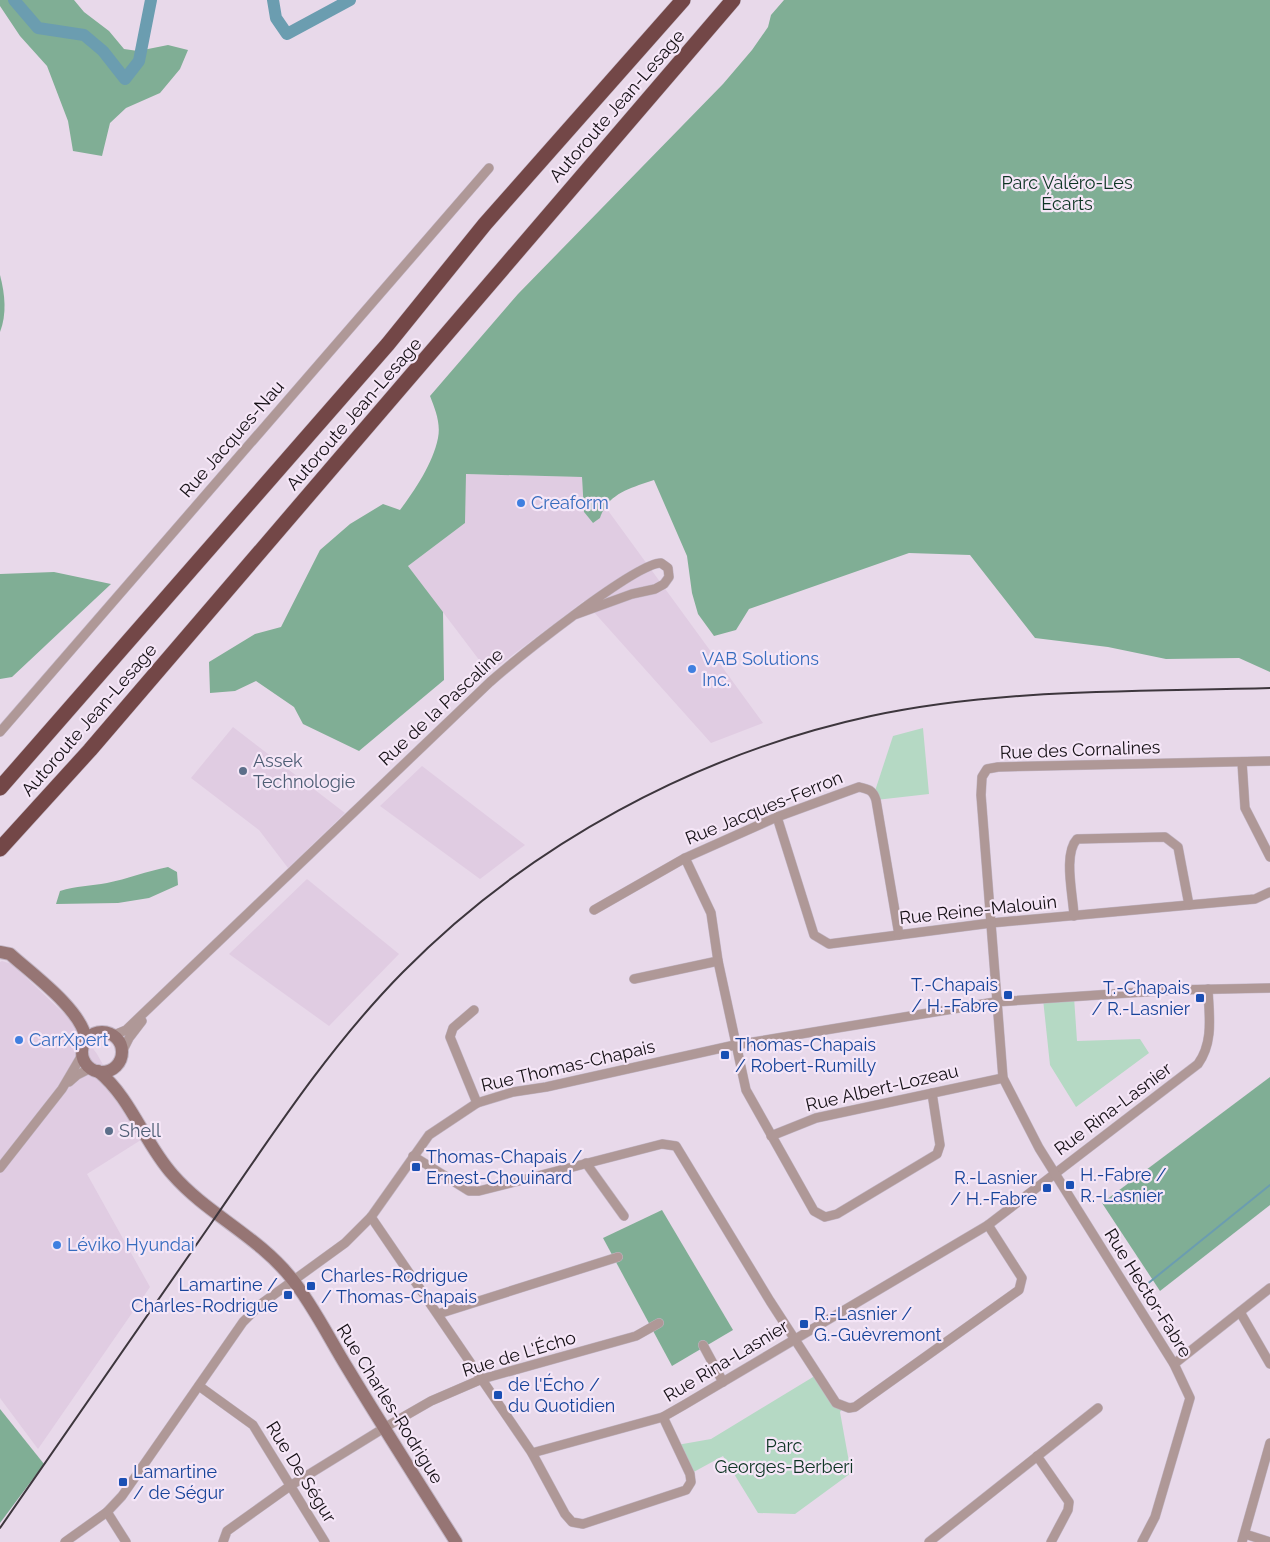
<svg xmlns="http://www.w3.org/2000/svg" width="1270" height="1542" font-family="Raleway,sans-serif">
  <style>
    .built { fill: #e0cce2 }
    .green { fill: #b5d9c4 }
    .forest { fill: #80ae95 }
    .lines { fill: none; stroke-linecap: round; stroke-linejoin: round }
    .stream { stroke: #6b9db0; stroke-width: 2 }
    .river { stroke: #6b9db0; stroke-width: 12 }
    .street-casing { stroke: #c2b5c4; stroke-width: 10 }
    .secondary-casing { stroke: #c2b5c4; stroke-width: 14 }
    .highway-casing { stroke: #c2b5c4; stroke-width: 16 }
    .street { stroke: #af9897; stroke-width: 9 }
    .secondary { stroke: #967574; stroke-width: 12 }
    .highway { stroke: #734747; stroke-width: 15 }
    .rail { stroke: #3d363d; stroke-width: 2 }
    .shop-dot { fill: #3f7fe0; stroke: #f5e6f7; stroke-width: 2 }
    .service-dot { fill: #5c6f8a; stroke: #f5e6f7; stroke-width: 2 }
    .transit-dot { fill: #1a4fb4; stroke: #f5e6f7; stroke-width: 2 }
    .labels { text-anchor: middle; stroke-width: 4.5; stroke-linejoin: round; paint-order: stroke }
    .street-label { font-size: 18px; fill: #151015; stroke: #f5e6f7 }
    .park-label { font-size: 18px; fill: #0d3423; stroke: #f5e6f7 }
    .shop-label { font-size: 18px; fill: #366cbe; stroke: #f5e6f7; text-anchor: start }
    .service-label { font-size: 18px; fill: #4e5e75; stroke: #f5e6f7; text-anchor: start }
    .transit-label { font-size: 18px; fill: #164399; stroke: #f5e6f7; text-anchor: start }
  </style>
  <rect width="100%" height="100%" fill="#e8d9ea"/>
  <!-- built -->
  <g class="built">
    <polygon points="465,474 582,477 584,512 593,523 600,518 604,505 763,723 711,743 584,601 489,673 408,566 465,523"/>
    <polygon points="233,727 345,813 288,868 259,830 191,778"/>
    <polygon points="422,766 525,845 480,879 380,806"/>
    <polygon points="307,879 399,954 329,1026 229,954"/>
    <polygon points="2,961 12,964 76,1025 97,1054 144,1138 87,1174 150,1287 38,1449 0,1398 0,962"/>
  </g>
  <!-- green -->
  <g class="green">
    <polygon points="923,728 929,794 876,800 874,794 893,736"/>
    <polygon points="1074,997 1077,1041 1140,1039 1149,1053 1076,1107 1050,1065 1043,999"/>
    <polygon points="818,1374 843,1407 840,1412 851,1473 795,1514 758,1513 723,1456 690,1474 677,1445 711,1439"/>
  </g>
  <!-- forest -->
  <g class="forest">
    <polygon points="0,0 74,0 84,12 109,31 124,49 138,51 168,45 188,50 180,69 160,93 126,108 110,123 102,156 73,151 68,121 47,66 20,36 0,6"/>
    <path d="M784 0H1270V672L1239 658 1166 659 1108 647 1035 638 970 555 909 553 749 609 736 630 714 636 698 614 692 593 687 556 654 480C631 488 608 493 600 518L593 523 584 512 582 477 466 474 465 523 408 566 443 612 444 680 359 751 303 724 294 707 256 681 235 691 210 693 209 662 255 634 281 627 320 550 350 524 383 504 400 510C415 490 433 463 438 438 441 423 435 409 430 396L518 294 723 84 752 50 768 27 771 15Z"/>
    <path d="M0 275C5 294 7 314 0 332Z"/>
    <polygon points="54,572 111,584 12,677 0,679 0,574"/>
    <path d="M168 867 177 872 178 885 149 898 118 903 56 904 60 891C76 886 91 886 107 883 127 879 147 871 168 867Z"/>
    <polygon points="1270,1077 1270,1205 1160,1291 1102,1203"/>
    <polygon points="662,1210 733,1330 672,1366 603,1238"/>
    <polygon points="0,1409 44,1464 0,1523"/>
  </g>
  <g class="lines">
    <!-- stream -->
    <polyline class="stream" points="1146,1285 1270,1185"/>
    <!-- river -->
    <g class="river">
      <polyline points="14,0 38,28 84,35 103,51 125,79 139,61 151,0"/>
      <polyline points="273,0 276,18 287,34 350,0"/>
    </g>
    <!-- street casing -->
    <g class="street-casing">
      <g id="street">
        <polyline points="0,732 489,168"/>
        <polyline points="1242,762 1245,808 1270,857"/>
        <polyline points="777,817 814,935 829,944 991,923 1255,899 1270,892"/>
        <polyline points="685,858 711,913 718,961 746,1090 814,1211 825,1217 837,1214 937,1154 940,1145 932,1093"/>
        <path d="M594 910 685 858 777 817 859 787C868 789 873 790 876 800L899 935"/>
        <path d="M1074 916C1073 895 1063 854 1077 839L1165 837 1178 847 1189 905"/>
        <polyline points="634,979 718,961"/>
        <polyline points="474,1010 453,1028 450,1037 477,1103"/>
        <path d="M114 1035 126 1030 490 682C515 660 635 563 661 563L668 568 669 577 664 584 655 589 632 594 574 615"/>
        <polyline points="123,1050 129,1038 142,1021"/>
        <polyline points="69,1082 77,1075 91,1068"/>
        <polyline points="771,1136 816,1118 1003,1078"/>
        <polyline points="413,1156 469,1191 479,1191 662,1144 676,1146 770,1301 836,1403 849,1408 855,1407 1019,1290 1022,1278 988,1225"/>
        <polyline points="586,1163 624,1216"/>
        <polyline points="0,1168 62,1089 82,1055"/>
        <polyline points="371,1217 532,1453 565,1514 572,1522 583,1524 686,1490 691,1482 690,1474 663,1417"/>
        <polyline points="1240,1312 1270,1364"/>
        <polyline points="438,1314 618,1257"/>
        <polyline points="703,1345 723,1382"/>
        <polyline points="1174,1364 1270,1288"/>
        <polyline points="199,1386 253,1425 325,1542"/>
        <path d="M532 1453 663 1417 684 1405 988 1225 1198 1064C1214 1042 1209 1015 1208 989"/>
        <polyline points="1037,1456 1069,1502 1068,1510 1051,1542"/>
        <polyline points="107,1512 126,1542"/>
        <polyline points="1245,1534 1270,1542"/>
        <polyline points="65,1542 107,1512 122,1496 243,1322 261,1304 345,1243 371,1217 429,1135 477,1103 513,1092 546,1087 735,1045 995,1002 1173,990 1270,988"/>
        <polyline points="223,1542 227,1531 290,1486 384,1428 431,1401 482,1379 636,1336 659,1323"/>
        <polyline points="929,1542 1098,1408"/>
        <polyline points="1142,1542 1155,1517 1190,1398 1174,1364 1039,1148 1003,1078 981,795 982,777 987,769 998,767 1270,761"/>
        <polyline points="1242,1542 1270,1443"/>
      </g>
    </g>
    <!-- secondary casing -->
    <g class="secondary-casing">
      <g id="secondary">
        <path d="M0 952 10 954C32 974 81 1009 86 1039"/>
        <circle cx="102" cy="1052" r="20"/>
        <path d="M98 1071C132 1099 144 1143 173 1175 207 1214 258 1236 292 1279 313 1305 330 1340 348 1369 383 1427 420 1485 456 1542"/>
      </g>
    </g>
    <!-- highway casing -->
    <g class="highway-casing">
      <g id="highway">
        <polyline points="0,788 388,344 485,224 683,0"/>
        <polyline points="0,849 90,750 733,0"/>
      </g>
    </g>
    <!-- street -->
    <use href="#street" class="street"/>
    <!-- secondary -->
    <use href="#secondary" class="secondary"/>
    <!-- highway -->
    <use href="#highway" class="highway"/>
    <!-- rail -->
    <path class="rail" d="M0 1528C70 1427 140 1326 210 1225 270 1138 328 1048 403 972 528 845 696 754 871 716 1002 688 1137 692 1270 688"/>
  </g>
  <!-- markers -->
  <g class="shop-dot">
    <circle cx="521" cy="503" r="5"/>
    <circle cx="692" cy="669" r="5"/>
    <circle cx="19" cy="1040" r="5"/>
    <circle cx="57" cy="1245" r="5"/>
  </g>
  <g class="service-dot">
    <circle cx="243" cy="771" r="5"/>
    <circle cx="109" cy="1131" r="5"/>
  </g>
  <g class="transit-dot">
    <rect x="1003" y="990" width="10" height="10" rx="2.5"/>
    <rect x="1195" y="993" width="10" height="10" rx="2.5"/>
    <rect x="720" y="1050" width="10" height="10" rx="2.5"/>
    <rect x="411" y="1162" width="10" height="10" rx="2.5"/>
    <rect x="1065" y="1180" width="10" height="10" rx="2.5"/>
    <rect x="1042" y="1183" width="10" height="10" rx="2.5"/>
    <rect x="306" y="1281" width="10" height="10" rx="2.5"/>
    <rect x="283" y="1290" width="10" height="10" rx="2.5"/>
    <rect x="799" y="1319" width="10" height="10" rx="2.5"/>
    <rect x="493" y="1390" width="10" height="10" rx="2.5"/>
    <rect x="118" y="1477" width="10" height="10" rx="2.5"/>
  </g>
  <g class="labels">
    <!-- street labels -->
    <g class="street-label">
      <text transform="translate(617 106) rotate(-49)" y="6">Autoroute Jean-Lesage</text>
      <text transform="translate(354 414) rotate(-49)" y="6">Autoroute Jean-Lesage</text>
      <text transform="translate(232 439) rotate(-49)" y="6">Rue Jacques-Nau</text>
      <text transform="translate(441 707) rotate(-43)" y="6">Rue de la Pascaline</text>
      <text transform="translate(89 720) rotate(-49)" y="6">Autoroute Jean-Lesage</text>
      <text transform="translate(1080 750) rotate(-2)" y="6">Rue des Cornalines</text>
      <text transform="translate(764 808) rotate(-22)" y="6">Rue Jacques-Ferron</text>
      <text transform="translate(978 910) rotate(-6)" y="6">Rue Reine-Malouin</text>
      <text transform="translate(568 1066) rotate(-13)" y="6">Rue Thomas-Chapais</text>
      <text transform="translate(882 1088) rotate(-13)" y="6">Rue Albert-Lozeau</text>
      <text transform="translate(1113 1109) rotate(-37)" y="6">Rue Rina-Lasnier</text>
      <text transform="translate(1148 1293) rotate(58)" y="6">Rue Hector-Fabre</text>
      <text transform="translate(519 1354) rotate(-17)" y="6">Rue de L'Écho</text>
      <text transform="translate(726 1361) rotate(-31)" y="6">Rue Rina-Lasnier</text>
      <text transform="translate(390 1404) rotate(58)" y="6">Rue Charles-Rodrigue</text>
      <text transform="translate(301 1472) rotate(58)" y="6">Rue De Ségur</text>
    </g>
    <!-- park labels -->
    <g class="park-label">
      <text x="1067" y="189">Parc Valéro-Les<tspan x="1067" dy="21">Écarts</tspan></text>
      <text x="784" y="1452">Parc<tspan x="784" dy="21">Georges-Berberi</tspan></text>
    </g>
    <!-- shop labels -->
    <g class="shop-label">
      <text x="531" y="509">Creaform</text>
      <text x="702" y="665">VAB Solutions<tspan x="702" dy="21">Inc.</tspan></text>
      <text x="29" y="1046">CarrXpert</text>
      <text x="67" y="1251">Léviko Hyundai</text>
    </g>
    <!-- service labels -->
    <g class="service-label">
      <text x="253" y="767">Assek<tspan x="253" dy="21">Technologie</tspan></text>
      <text x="119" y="1137">Shell</text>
    </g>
    <!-- transit labels -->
    <g class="transit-label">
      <text x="998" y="991" text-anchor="end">T.-Chapais<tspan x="998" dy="21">/ H.-Fabre</tspan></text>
      <text x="1190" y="994" text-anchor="end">T.-Chapais<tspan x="1190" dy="21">/ R.-Lasnier</tspan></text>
      <text x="735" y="1051">Thomas-Chapais<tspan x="735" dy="21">/ Robert-Rumilly</tspan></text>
      <text x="426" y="1163">Thomas-Chapais /<tspan x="426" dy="21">Ernest-Chouinard</tspan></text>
      <text x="1080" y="1181">H.-Fabre /<tspan x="1080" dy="21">R.-Lasnier</tspan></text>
      <text x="1037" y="1184" text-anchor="end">R.-Lasnier<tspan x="1037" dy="21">/ H.-Fabre</tspan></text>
      <text x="321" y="1282">Charles-Rodrigue<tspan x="321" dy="21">/ Thomas-Chapais</tspan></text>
      <text x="278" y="1291" text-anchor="end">Lamartine /<tspan x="278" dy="21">Charles-Rodrigue</tspan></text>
      <text x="814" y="1320">R.-Lasnier /<tspan x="814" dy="21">G.-Guèvremont</tspan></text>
      <text x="508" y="1391">de l'Écho /<tspan x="508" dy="21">du Quotidien</tspan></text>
      <text x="133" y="1478">Lamartine<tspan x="133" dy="21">/ de Ségur</tspan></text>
    </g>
  </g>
</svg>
